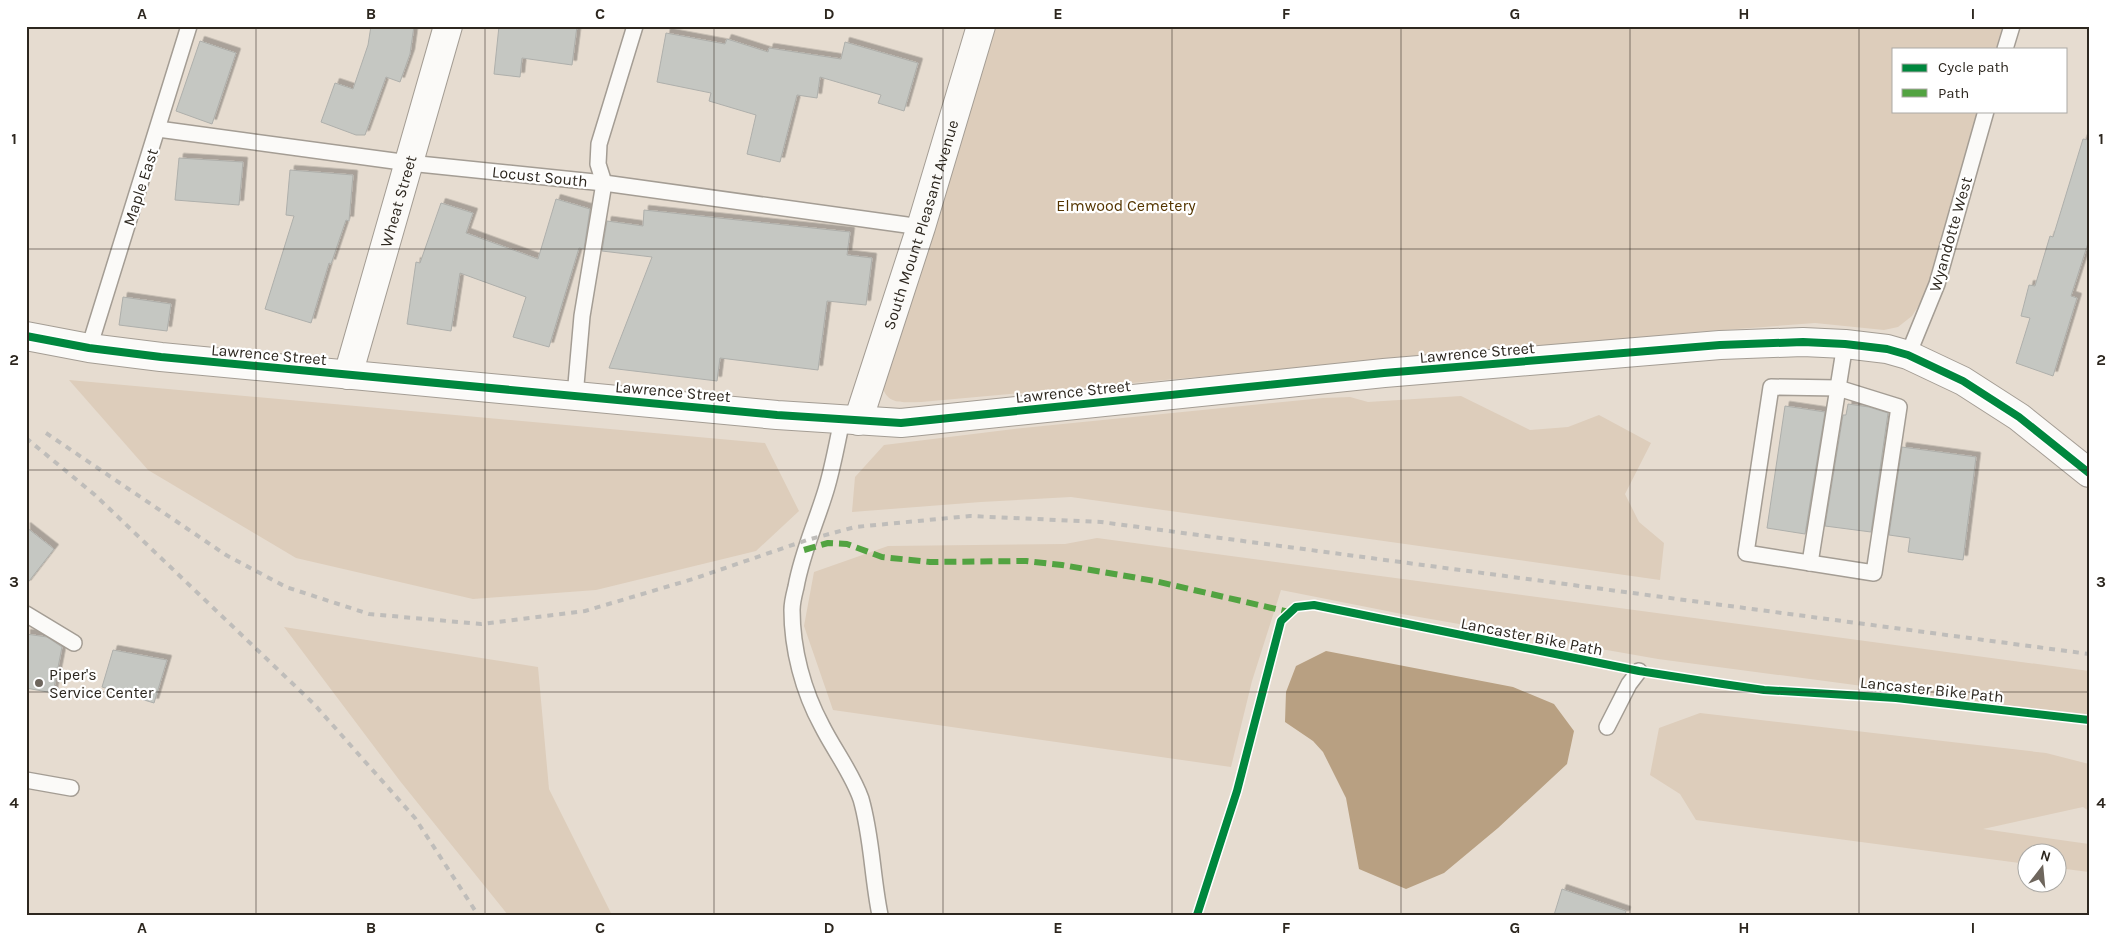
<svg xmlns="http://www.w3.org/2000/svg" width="2115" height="941" font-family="Karla,sans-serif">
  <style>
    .green { fill: #ddcdbb }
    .water { fill: #b8a082 }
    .building { fill: #c5c7c2; stroke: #aeafab; filter: url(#shadow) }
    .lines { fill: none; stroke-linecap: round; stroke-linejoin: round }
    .service-casing { stroke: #a49d94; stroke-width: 18 }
    .minor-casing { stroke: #a49d94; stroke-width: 30 }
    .tertiary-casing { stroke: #a49d94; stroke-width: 30 }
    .service { stroke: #fbfaf8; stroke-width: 15 }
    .minor { stroke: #fbfaf8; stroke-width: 28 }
    .tertiary { stroke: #fbfaf8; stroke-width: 28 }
    .rail { stroke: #bfbdba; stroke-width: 4; stroke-dasharray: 6 6; stroke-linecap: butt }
    .quiet { stroke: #52a341; stroke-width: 6; stroke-dasharray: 12 6; stroke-linecap: butt }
    .cycleway-casing { stroke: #fff; stroke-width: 11 }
    .cycleway { stroke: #00873e; stroke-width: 8 }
    .grid { fill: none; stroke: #2d271f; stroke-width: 1; stroke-opacity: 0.55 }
    .poi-dot { fill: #6e665d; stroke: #fff; stroke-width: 2 }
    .labels { text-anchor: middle; stroke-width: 4.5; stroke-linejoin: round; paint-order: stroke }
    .street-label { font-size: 16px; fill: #2d271f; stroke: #fff }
    .park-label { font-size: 16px; fill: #543501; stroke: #fff }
    .poi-label { font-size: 16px; fill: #2d271f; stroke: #fff; text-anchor: start }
    .neatline { fill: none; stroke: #2d271f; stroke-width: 2 }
    .grid-label { font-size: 16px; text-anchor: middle; font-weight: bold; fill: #2d271f }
  </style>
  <defs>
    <filter id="shadow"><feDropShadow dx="4.5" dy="-4.5" stdDeviation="0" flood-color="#0004"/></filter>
  </defs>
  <rect width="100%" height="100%" fill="#e6dcd0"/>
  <!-- green -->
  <g class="green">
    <path d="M994 26H2005L1998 49H1894V111H1979L1941 252 1923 299 1912 316 1898 327 1884 330 1815 323 1697 332 921 402C901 402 886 406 881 382Z"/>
    <polygon points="69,380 765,443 799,511 756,551 596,590 473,599 296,558 148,470"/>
    <polygon points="1461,396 1530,430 1568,427 1599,415 1651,443 1625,494 1639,522 1664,543 1660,580 1071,497 981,502 852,512 855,477 884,445 1023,428 1323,398 1350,397 1368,402"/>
    <polygon points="1097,538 2089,671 2089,716 1658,659 1402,614 1281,590 1252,681 1231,767 833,710 804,626 814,572 888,546 1065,544"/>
    <polygon points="284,627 538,667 549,789 612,915 508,915 400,781"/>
    <polygon points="1700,713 2046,753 2089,764 2089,811 2083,807 1983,829 2089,844 2089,872 2058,868 2058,854 2028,854 2027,864 1696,820 1680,794 1650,775 1659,728"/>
  </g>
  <!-- water -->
  <polygon class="water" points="1326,651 1513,687 1554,704 1574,731 1567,764 1498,828 1444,873 1406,889 1359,869 1346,798 1323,752 1313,741 1285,722 1286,692 1296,666"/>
  <!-- building -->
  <g class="building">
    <polygon points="371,26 414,26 410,54 400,82 386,77 365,135 356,135 321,122 335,83 353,89 368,45"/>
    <polygon points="499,26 577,26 572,65 522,58 520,77 494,74"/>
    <polygon points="666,33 725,44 727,39 768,52 769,48 841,59 845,42 918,63 904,111 878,103 881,95 820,77 817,98 797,95 780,162 747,154 756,115 709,101 711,93 657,82"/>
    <polygon points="200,41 236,53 212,124 176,111"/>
    <polygon points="2083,139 2089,140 2089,240 2071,296 2077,298 2053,376 2016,363 2030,318 2021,316 2029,285 2035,286 2050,236 2053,237"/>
    <polygon points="179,158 243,162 239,205 175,200"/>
    <polygon points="290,170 353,175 349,221 346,220 331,264 329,263 311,323 265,309 294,216 286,215"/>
    <polygon points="556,199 590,209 584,249 579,248 549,347 513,337 526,297 460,273 451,331 407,324 416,262 420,263 441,203 473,213 466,233 538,259"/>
    <polygon points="644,210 850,232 847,255 872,258 866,305 827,301 818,370 720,358 717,381 609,368 652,257 602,251 607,221 643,226"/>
    <polygon points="123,297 171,304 167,331 119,325"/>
    <polygon points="1848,404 1869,407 1888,413 1871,532 1825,526 1843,415 1846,415"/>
    <polygon points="1785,406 1825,412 1805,534 1767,528"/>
    <polygon points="1902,447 1976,457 1963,560 1908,552 1910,538 1889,535"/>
    <polygon points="26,527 54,549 26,585"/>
    <polygon points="26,634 47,637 62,647 53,693 26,688"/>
    <polygon points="113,650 167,660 154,703 102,687"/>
    <polygon points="1562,889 1626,911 1625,915 1554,915"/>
  </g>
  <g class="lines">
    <!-- service casing -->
    <g class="service-casing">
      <g id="service">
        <polyline points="2005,49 2012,26"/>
        <polyline points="158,129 409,163 604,183 921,227"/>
        <polyline points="89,348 189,26"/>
        <polyline points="1908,355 1937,284 1986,111"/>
        <polygon points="1771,387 1838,388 1899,407 1874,573 1746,553"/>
        <polyline points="575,396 582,316 604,183 598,164 599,144 635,26"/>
        <path d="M842 420C837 443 833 467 826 490 816 523 802 553 796 587 794 595 792 602 792 610 792 649 803 691 822 726 834 750 852 773 861 799 872 837 872 876 880 915"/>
        <polyline points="1810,563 1845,344"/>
        <polyline points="26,614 74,643"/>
        <polyline points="1607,727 1629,684 1639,671"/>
        <polyline points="26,780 71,788"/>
      </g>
    </g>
    <!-- minor casing -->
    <g class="minor-casing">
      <g id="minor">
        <path id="s1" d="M348 375 448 26"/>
        <path id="s2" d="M858 421 921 227 981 26"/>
      </g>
    </g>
    <!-- tertiary casing -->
    <g class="tertiary-casing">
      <polyline id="tertiary" points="26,336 89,348 161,357 777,415 901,423 1384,373 1720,345 1803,342 1845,344 1887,349 1908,355 1963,381 2019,417 2089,473"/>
    </g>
    <!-- service -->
    <use href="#service" class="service"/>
    <!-- minor -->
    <use href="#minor" class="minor"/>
    <!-- tertiary -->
    <use href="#tertiary" class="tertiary"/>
    <!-- rail -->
    <g class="rail">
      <polyline points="46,433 226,555 286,587 369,614 481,624 585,611 693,579 807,540 855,527 970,516 1101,522 2089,654"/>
      <polyline points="26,438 95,495 314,704 415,818 478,915"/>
    </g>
    <!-- quiet -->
    <polyline class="quiet" points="804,550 828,543 847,544 882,557 930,562 1026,561 1062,565 1155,581 1289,612"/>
    <!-- cycleway casing -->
    <g class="cycleway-casing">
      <g id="cycleway">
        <polyline points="26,336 89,348 161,357 777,415 901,423 1384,373 1720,345 1803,342 1845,344 1887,349 1908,355 1963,381 2019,417 2089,473"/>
        <polyline points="1197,915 1237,791 1281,621 1296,607 1314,605 1639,671 1716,683 1764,690 1896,698 2089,720"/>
      </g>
    </g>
    <!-- cycleway -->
    <use href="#cycleway" class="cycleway"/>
  </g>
  <!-- grid -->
  <path class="grid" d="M256 26V915M485 26V915M714 26V915M943 26V915M1172 26V915M1401 26V915M1630 26V915M1859 26V915M26 249H2089M26 470H2089M26 692H2089"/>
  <!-- markers -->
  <circle class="poi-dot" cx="39" cy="683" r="5"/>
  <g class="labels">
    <!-- street labels -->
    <g class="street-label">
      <text transform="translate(540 176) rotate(6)" y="6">Locust South</text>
      <text transform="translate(140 187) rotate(-72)" y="6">Maple East</text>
      <text dy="6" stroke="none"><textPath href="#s1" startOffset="181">Wheat Street</textPath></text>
      <text dy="6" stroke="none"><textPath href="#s2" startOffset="206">South Mount Pleasant Avenue</textPath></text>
      <text transform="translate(1950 234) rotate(-74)" y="6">Wyandotte West</text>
      <text transform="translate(1477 352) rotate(-5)" y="6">Lawrence Street</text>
      <text transform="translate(269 354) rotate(5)" y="6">Lawrence Street</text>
      <text transform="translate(673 391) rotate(5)" y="6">Lawrence Street</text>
      <text transform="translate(1073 391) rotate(-6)" y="6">Lawrence Street</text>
      <text transform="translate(1532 636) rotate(11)" y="6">Lancaster Bike Path</text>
      <text transform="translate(1932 689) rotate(6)" y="6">Lancaster Bike Path</text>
    </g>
    <!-- park labels -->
    <g class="park-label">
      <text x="1126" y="211">Elmwood Cemetery</text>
    </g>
    <!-- poi labels -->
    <g class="poi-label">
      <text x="49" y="680">Piper's<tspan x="49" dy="18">Service Center</tspan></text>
    </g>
  </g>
  <!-- border -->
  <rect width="2115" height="941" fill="none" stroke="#ffffff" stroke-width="55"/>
  <!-- legend -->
  <rect x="1892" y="48" width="175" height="65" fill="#ffffff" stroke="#aba9a5"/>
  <rect x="1902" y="64" width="25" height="8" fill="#00873e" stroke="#aba9a5"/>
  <text x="1938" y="72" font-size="15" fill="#2d271f">Cycle path</text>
  <rect x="1902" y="89" width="25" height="8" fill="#52a341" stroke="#aba9a5"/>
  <text x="1938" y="98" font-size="15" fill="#2d271f">Path</text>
  <!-- north arrow -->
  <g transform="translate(2042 868) rotate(16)"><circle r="24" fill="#ffffff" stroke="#aba9a5"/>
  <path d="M0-4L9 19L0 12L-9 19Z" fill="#6e665d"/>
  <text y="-8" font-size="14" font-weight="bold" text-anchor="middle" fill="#2d271f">N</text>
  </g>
  <rect x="28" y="28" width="2060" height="886" class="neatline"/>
  <g class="grid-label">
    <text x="142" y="19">A</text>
    <text x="371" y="19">B</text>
    <text x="600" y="19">C</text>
    <text x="829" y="19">D</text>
    <text x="1058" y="19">E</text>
    <text x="1286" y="19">F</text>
    <text x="1515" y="19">G</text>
    <text x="1744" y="19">H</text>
    <text x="1973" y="19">I</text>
    <text x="14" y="144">1</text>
    <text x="2101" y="144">1</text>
    <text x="14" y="365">2</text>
    <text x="2101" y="365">2</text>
    <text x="14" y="587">3</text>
    <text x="2101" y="587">3</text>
    <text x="14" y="808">4</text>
    <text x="2101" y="808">4</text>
    <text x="142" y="933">A</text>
    <text x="371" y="933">B</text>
    <text x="600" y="933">C</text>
    <text x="829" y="933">D</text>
    <text x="1058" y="933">E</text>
    <text x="1286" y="933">F</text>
    <text x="1515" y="933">G</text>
    <text x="1744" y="933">H</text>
    <text x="1973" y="933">I</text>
  </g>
</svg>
